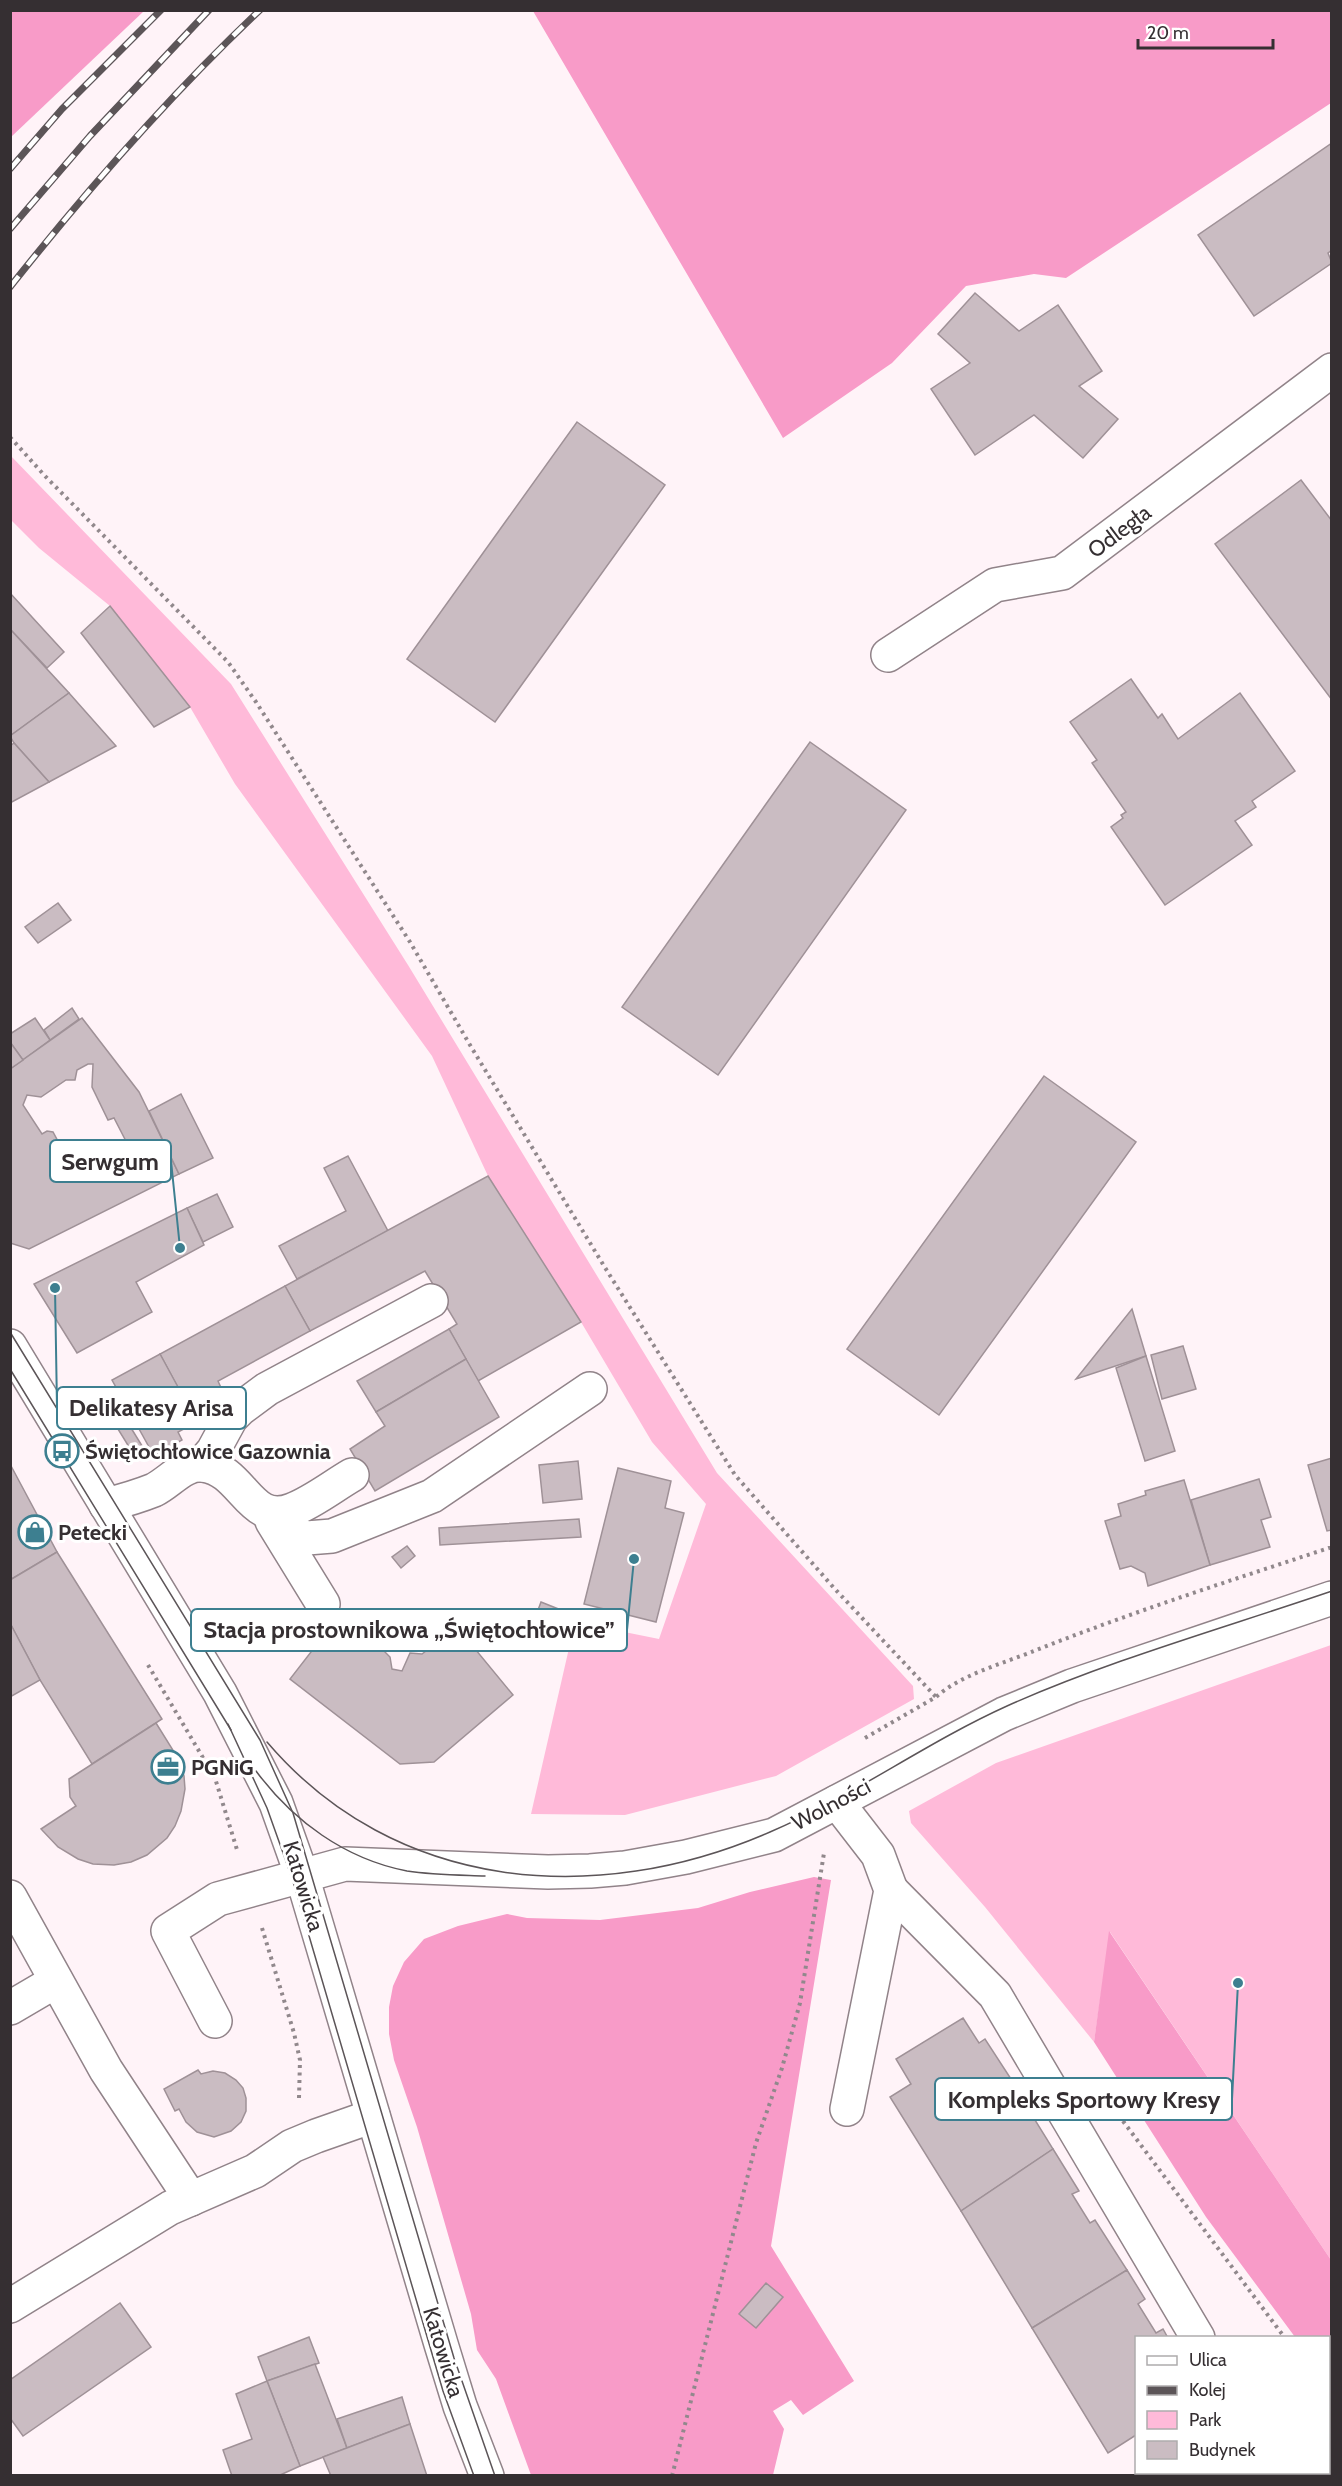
<svg xmlns="http://www.w3.org/2000/svg" width="1342" height="2486" font-family="Cabin,sans-serif">
  <style>
    .green { fill: #ffbad9 }
    .forest { fill: #f89bc8 }
    .building { fill: #cabcc2; stroke: #9f9197; stroke-width: 1.5; fill-rule: evenodd }
    .lines { fill: none; stroke-linecap: round; stroke-linejoin: round }
    .minor-casing { stroke: #918389; stroke-width: 36 }
    .path { stroke: #91888c; stroke-width: 4; stroke-dasharray: 3 4.5; stroke-linecap: butt }
    .minor { stroke: #fff; stroke-width: 33 }
    .tram { stroke: #5c5558; stroke-width: 1.5 }
    .rail-casing { stroke: #5c5558; stroke-width: 7 }
    .rail { stroke: #fff; stroke-width: 4.5; stroke-dasharray: 14; stroke-linecap: butt }
    .labels { text-anchor: middle; stroke-width: 6; stroke-linejoin: round; paint-order: stroke }
    .street-label { font-size: 22px; fill: #352f32; stroke: #fff }
    .poi-label { font-size: 22px; font-weight: bold; fill: #352f32; stroke: #fff; text-anchor: start }
    .leader { fill: none; stroke: #3d7f90; stroke-width: 2 }
    .callout-dot { fill: #3d7f90; stroke: #fff; stroke-width: 2 }
    .callout { fill: #fff; stroke: #3d7f90; stroke-width: 2 }
    .callout-label { font-size: 24px; text-anchor: middle; font-weight: bold; fill: #352f32 }
  </style>
  <rect width="100%" height="100%" fill="#fff3f8"/>
  <!-- green -->
  <g class="green">
    <polygon points="10,455 231,684 408,965 717,1473 913,1686 914,1699 776,1776 625,1815 531,1814 575,1622 659,1639 706,1504 652,1442 581,1322 488,1176 432,1056 235,784 190,707 110,606 39,548 11,520"/>
    <polygon points="1331,1645 1331,2260 1110,1932 1094,2042 985,1907 911,1823 909,1811 996,1763"/>
  </g>
  <!-- forest -->
  <g class="forest">
    <polygon points="11,10 144,10 144,11 11,137"/>
    <polygon points="533,11 1331,11 1331,103 1066,278 1034,274 966,286 892,363 783,438"/>
    <polygon points="814,1877 831,1880 771,2246 854,2381 803,2415 791,2400 773,2411 784,2429 773,2475 531,2475 496,2379 477,2350 471,2314 417,2127 394,2060 389,2034 389,2007 393,1986 404,1962 424,1939 458,1926 507,1914 527,1918 600,1920 698,1908 750,1892"/>
    <polygon points="1109,1931 1331,2260 1331,2386 1329,2382 1328,2338 1295,2337 1206,2217 1094,2042"/>
  </g>
  <!-- building -->
  <g class="building">
    <polygon points="1332,143 1332,250 1328,253 1332,263 1254,316 1198,235"/>
    <polygon points="975,293 1019,331 1058,305 1102,371 1079,386 1118,419 1083,458 1034,415 975,455 931,389 970,363 938,334"/>
    <polygon points="577,422 665,485 495,722 407,659"/>
    <polygon points="1301,480 1332,521 1332,700 1215,544"/>
    <polygon points="10,593 64,652 47,668 10,629"/>
    <polygon points="110,606 190,707 154,727 81,633"/>
    <polygon points="10,629 69,693 10,736"/>
    <polygon points="1131,679 1158,718 1162,714 1178,739 1240,693 1295,771 1252,801 1256,807 1235,821 1252,845 1165,905 1111,827 1123,818 1121,815 1126,812 1092,763 1097,760 1070,722"/>
    <polygon points="69,693 116,746 49,782 14,743 10,736"/>
    <polygon points="810,742 906,810 718,1075 622,1007"/>
    <polygon points="14,743 49,782 10,803 10,746"/>
    <polygon points="58,903 71,920 38,943 25,927"/>
    <polygon points="72,1008 79,1019 50,1040 44,1030"/>
    <polygon points="35,1018 50,1040 23,1060 10,1042 10,1034"/>
    <path d="M82 1018 139 1092 179 1174 29 1249 10 1243V1069ZM88 1064H93L92 1087 108 1120 114 1118 130 1149 113 1156 110 1150 92 1159 95 1166 69 1178 54 1154 58 1151 60 1145 53 1132 47 1131 42 1134 23 1105 27 1095 41 1097 66 1080H75L77 1070Z"/>
    <polygon points="10,1042 23,1060 10,1069"/>
    <polygon points="1044,1076 1136,1142 939,1415 847,1349"/>
    <polygon points="181,1094 213,1158 179,1174 149,1111"/>
    <polygon points="348,1156 388,1231 297,1279 279,1246 346,1211 324,1168"/>
    <polygon points="488,1176 581,1322 478,1381 449,1329 457,1324 425,1271 310,1331 285,1286"/>
    <polygon points="217,1194 233,1227 203,1242 187,1208"/>
    <polygon points="187,1208 204,1245 136,1282 152,1312 77,1353 34,1284"/>
    <polygon points="285,1286 310,1331 218,1381 222,1390 189,1408 160,1354"/>
    <polygon points="1132,1309 1146,1356 1076,1379"/>
    <polygon points="449,1329 466,1359 376,1412 357,1381"/>
    <polygon points="1183,1346 1196,1389 1162,1399 1151,1355"/>
    <polygon points="160,1354 197,1422 178,1432 182,1440 154,1456 112,1380"/>
    <polygon points="1146,1356 1175,1451 1145,1461 1116,1368"/>
    <polygon points="466,1359 499,1417 375,1491 350,1449 385,1426 376,1412"/>
    <polygon points="123,1415 144,1449 134,1455 113,1421"/>
    <polygon points="1332,1458 1332,1530 1327,1531 1308,1465"/>
    <polygon points="578,1461 582,1499 543,1503 539,1465"/>
    <polygon points="10,1464 57,1552 10,1580"/>
    <polygon points="618,1468 671,1481 665,1508 684,1513 656,1622 584,1604"/>
    <polygon points="1259,1479 1271,1517 1261,1520 1270,1547 1210,1565 1191,1500"/>
    <polygon points="1184,1480 1210,1565 1148,1586 1145,1573 1131,1566 1120,1569 1105,1521 1121,1516 1118,1504 1146,1495 1145,1491"/>
    <polygon points="579,1519 581,1537 440,1545 439,1528"/>
    <polygon points="407,1546 415,1556 401,1568 392,1557"/>
    <polygon points="57,1552 162,1719 92,1764 40,1680 10,1623 10,1580"/>
    <polygon points="541,1602 561,1610 549,1642 529,1634"/>
    <polygon points="335,1621 348,1631 355,1623 367,1636 378,1637 378,1645 390,1657 392,1669 402,1671 410,1653 422,1654 457,1627 513,1695 434,1762 400,1764 290,1679"/>
    <polygon points="10,1623 40,1680 10,1697"/>
    <polygon points="156,1723 176,1755 184,1776 185,1789 181,1811 175,1826 167,1838 147,1855 131,1862 114,1865 93,1864 78,1859 58,1847 41,1829 76,1806 70,1797 69,1779"/>
    <polygon points="963,2018 979,2043 985,2039 1011,2079 1004,2083 1021,2111 1027,2107 1053,2149 961,2211 890,2097 911,2084 896,2059"/>
    <polygon points="198,2070 201,2074 213,2071 225,2073 236,2080 243,2088 246,2098 246,2111 241,2122 231,2131 214,2137 197,2132 186,2122 179,2109 175,2111 164,2089"/>
    <polygon points="1053,2149 1079,2191 1072,2194 1090,2223 1095,2220 1127,2270 1032,2328 961,2211"/>
    <polygon points="1127,2270 1145,2299 1138,2304 1156,2333 1163,2329 1168,2338 1136,2338 1136,2435 1108,2453 1032,2328"/>
    <polygon points="766,2283 783,2297 756,2328 739,2314"/>
    <polygon points="120,2303 151,2347 23,2436 10,2418 10,2380"/>
    <polygon points="309,2337 319,2363 267,2381 258,2357"/>
    <polygon points="315,2364 347,2448 300,2466 267,2381"/>
    <polygon points="267,2381 300,2466 278,2476 232,2476 223,2450 252,2439 236,2394"/>
    <polygon points="402,2397 410,2424 347,2448 337,2419"/>
    <polygon points="410,2424 427,2476 331,2476 323,2457"/>
  </g>
  <g class="lines">
    <!-- minor casing -->
    <g class="minor-casing">
      <g id="minor">
        <polyline points="888,655 995,585 1062,573 1332,370"/>
        <polyline points="10,1346 220,1693 276,1803 302,1876 441,2344 460,2406 487,2476"/>
        <polyline points="201,1465 213,1451 231,1418 240,1409 267,1389 431,1301"/>
        <path d="M106 1505C122 1501 139 1496 154 1490 170 1482 184 1463 203 1465 244 1470 249 1527 292 1510 313 1502 333 1486 352 1475"/>
        <polyline points="272,1521 323,1604"/>
        <polyline points="273,1521 290,1533 307,1538 332,1536 432,1496 590,1389"/>
        <polyline points="837,1802 878,1855 891,1890 847,2109"/>
        <polyline points="891,1890 995,1995 1198,2338"/>
        <polyline points="10,1897 106,2070 191,2199"/>
        <polyline points="10,2008 56,1981"/>
        <polyline points="215,2021 168,1931 218,1899 345,1864 548,1872 590,1871 625,1868 686,1857 774,1835 1004,1714 1072,1686 1332,1598"/>
        <polyline points="10,2306 170,2208 255,2171 292,2146 316,2136 373,2116"/>
      </g>
    </g>
    <!-- path -->
    <g class="path">
      <polyline points="10,437 45,476 228,662 256,702 410,942 470,1045 604,1266 735,1475 834,1588 936,1697"/>
      <polyline points="148,1665 215,1778 238,1853"/>
      <path d="M865 1738 936 1697C960 1675 1004 1663 1034 1651 1132 1612 1232 1580 1332 1547"/>
      <polyline points="262,1928 294,2033 300,2060 299,2098"/>
      <polyline points="1105,2097 1285,2338"/>
      <polyline points="1328,2396 1332,2400"/>
      <polyline points="672,2476 756,2143 782,2068 800,2003 824,1853"/>
    </g>
    <!-- minor -->
    <use href="#minor" class="minor"/>
    <!-- tram -->
    <g class="tram">
      <polyline points="10,1332 260,1740 293,1813 454,2358 495,2476"/>
      <polyline points="10,1369 231,1730"/>
      <polyline points="228,1724 267,1808 292,1878 443,2391 474,2476"/>
      <path d="M267 1742C395 1892 596 1908 770 1832 852 1797 925 1743 1007 1706 1110 1660 1224 1628 1332 1591"/>
      <path d="M256 1771C293 1821 345 1859 407 1871 433 1875 459 1875 485 1876"/>
    </g>
    <!-- rail casing -->
    <g class="rail-casing">
      <g id="rail">
        <polyline points="10,169 62,109 161,10"/>
        <polyline points="10,229 90,136 209,10"/>
        <path d="M10 287C87 190 170 95 260 10"/>
      </g>
    </g>
    <!-- rail -->
    <use href="#rail" class="rail"/>
  </g>
  <!-- icons -->
  <defs>
    <g id="bus-ring" transform="scale(1.725)"><circle r="9.5" fill="#fff" stroke="#3d7f90" stroke-width="1.5"/><path d="M-5-6H5V4H4V6H2V4H-2V6H-4V4H-5ZM-3.5-4V0h7V-4ZM-3.5 1.2v1.5H-2V1.2ZM2 1.2v1.5H3.5V1.2Z" fill="#3d7f90"/></g>
    <g id="shop-ring" transform="scale(1.725)"><circle r="9.5" fill="#fff" stroke="#3d7f90" stroke-width="1.5"/><path d="M-5-2.5h2.3a2.7 3.5 0 0 1 5.4 0H5L5.5 6h-11ZM-1.5-2.5h3a1.5 2.3 0 0 0-3 0Z" fill="#3d7f90"/></g>
    <g id="office-ring" transform="scale(1.725)"><circle r="9.5" fill="#fff" stroke="#3d7f90" stroke-width="1.5"/><path d="M-6-3h4V-5.5h4V-3h4V5H-6ZM-1-4.5V-3h2v-1.5ZM-6 0V1H6V0Z" fill="#3d7f90"/></g>
  </defs>
  <g fill-rule="evenodd">
    <use href="#bus-ring" x="62" y="1451"/>
    <use href="#shop-ring" x="35" y="1532"/>
    <use href="#office-ring" x="168" y="1767"/>
  </g>
  <g class="labels">
    <!-- street labels -->
    <g class="street-label">
      <text transform="translate(1119 531) rotate(-37)" y="8">Odległa</text>
      <text transform="translate(831 1804) rotate(-28)" y="8">Wolności</text>
      <text transform="translate(304 1886) rotate(73)" y="8">Katowicka</text>
      <text transform="translate(444 2352) rotate(73)" y="8">Katowicka</text>
    </g>
    <!-- poi labels -->
    <g class="poi-label">
      <text x="85" y="1459">Świętochłowice Gazownia</text>
      <text x="58" y="1540">Petecki</text>
      <text x="191" y="1775">PGNiG</text>
    </g>
  </g>
  <!-- callouts -->
  <path class="leader" d="M180 1248L171 1161M55 1288L57 1408M634 1559L627 1630M1238 1983L1232 2099"/>
  <g class="callout-dot">
    <circle cx="180" cy="1248" r="6"/>
    <circle cx="55" cy="1288" r="6"/>
    <circle cx="634" cy="1559" r="6"/>
    <circle cx="1238" cy="1983" r="6"/>
  </g>
  <g class="callout">
    <rect x="50" y="1140" width="121" height="42" rx="6"/>
    <rect x="57" y="1387" width="189" height="42" rx="6"/>
    <rect x="191" y="1609" width="436" height="42" rx="6"/>
    <rect x="935" y="2078" width="297" height="42" rx="6"/>
  </g>
  <g class="callout-label">
    <text x="110" y="1170">Serwgum</text>
    <text x="151" y="1416">Delikatesy Arisa</text>
    <text x="409" y="1638">Stacja prostownikowa „Świętochłowice”</text>
    <text x="1084" y="2108">Kompleks Sportowy Kresy</text>
  </g>
  <!-- border -->
  <rect width="1342" height="2486" fill="none" stroke="#352f32" stroke-width="24"/>
  <!-- legend -->
  <rect x="1135" y="2336" width="195" height="138" fill="#ffffff" stroke="#aeacad" stroke-width="1.5"/>
  <rect x="1147" y="2356" width="30" height="9" fill="#ffffff" stroke="#aeacad" stroke-width="1.5"/>
  <text x="1189" y="2366" font-size="18" fill="#352f32">Ulica</text>
  <rect x="1147" y="2386" width="30" height="9" fill="#5c5558" stroke="#aeacad" stroke-width="1.5"/>
  <text x="1189" y="2396" font-size="18" fill="#352f32">Kolej</text>
  <rect x="1147" y="2411" width="30" height="18" fill="#ffbad9" stroke="#aeacad" stroke-width="1.5"/>
  <text x="1189" y="2426" font-size="18" fill="#352f32">Park</text>
  <rect x="1147" y="2441" width="30" height="18" fill="#cabcc2" stroke="#aeacad" stroke-width="1.5"/>
  <text x="1189" y="2456" font-size="18" fill="#352f32">Budynek</text>
  <!-- scale -->
  <path d="M1138 39v9h135v-9" fill="none" stroke="#352f32" stroke-width="3"/>
  <text x="1147" y="39" font-size="18" fill="#352f32" stroke="#ffffff" stroke-width="4.5" paint-order="stroke">20 m</text>
</svg>
